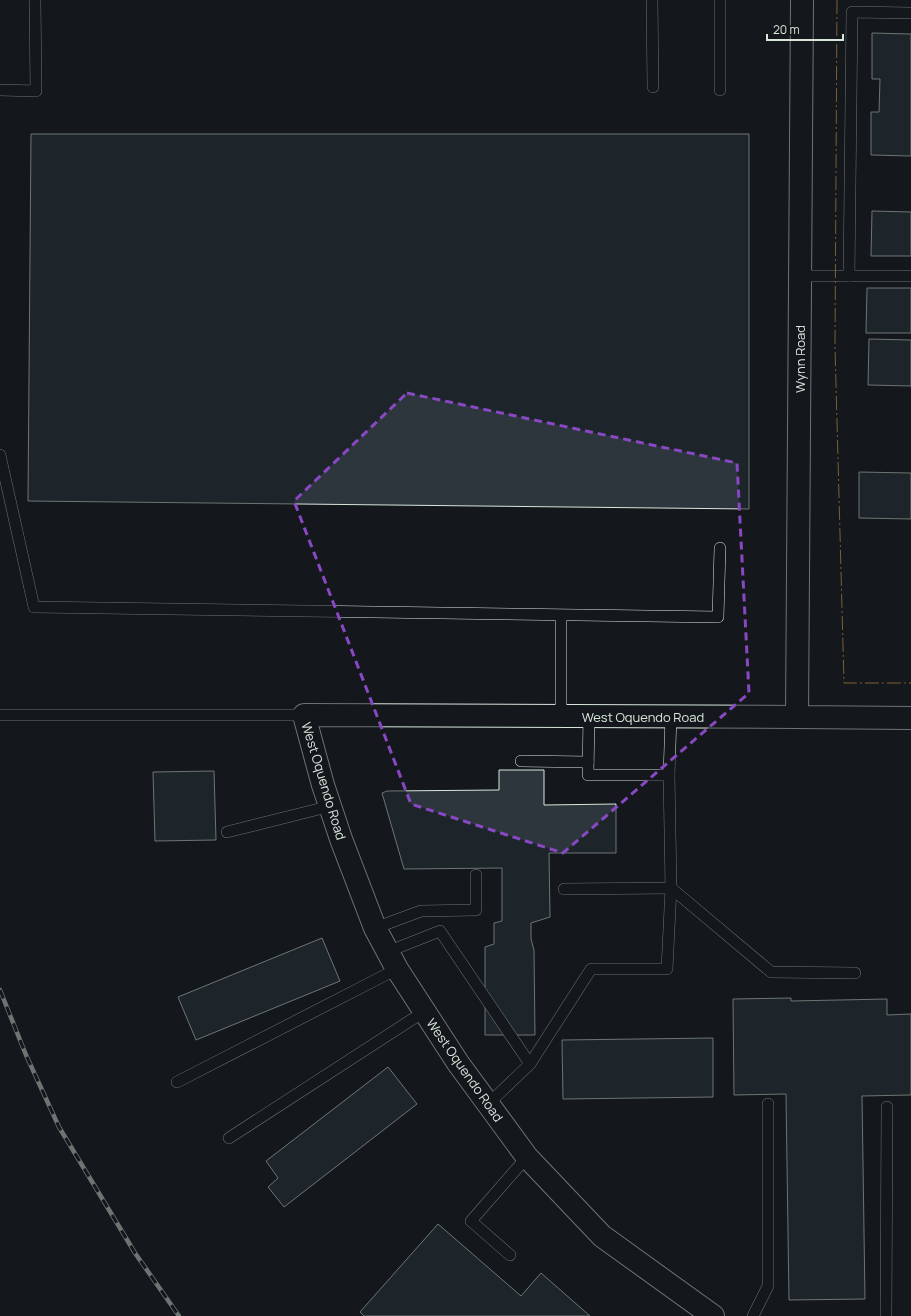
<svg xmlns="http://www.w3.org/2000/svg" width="911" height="1316" font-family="Manrope,sans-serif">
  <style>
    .building { fill: #2c363c; stroke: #d8e6dc }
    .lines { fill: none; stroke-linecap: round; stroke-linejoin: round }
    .lane-casing { stroke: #d8e6dc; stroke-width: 12 }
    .street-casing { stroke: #d8e6dc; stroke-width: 24 }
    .secondary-casing { stroke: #d8e6dc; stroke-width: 24 }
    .lane { stroke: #14181c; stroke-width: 11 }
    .street { stroke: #14181c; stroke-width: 22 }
    .secondary { stroke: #14181c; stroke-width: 22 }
    .rail-casing { stroke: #d8e6dc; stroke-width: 4.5 }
    .rail { stroke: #14181c; stroke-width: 3; stroke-dasharray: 9; stroke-linecap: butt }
    .power { stroke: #ffb74d; stroke-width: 1; stroke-dasharray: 14 3 2 3; stroke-linecap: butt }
    .marked { fill: none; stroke: #8948c3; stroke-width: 3; stroke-dasharray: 8 5; stroke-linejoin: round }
    .labels { text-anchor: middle; stroke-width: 3; stroke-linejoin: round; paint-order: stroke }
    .street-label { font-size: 13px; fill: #d8e6dc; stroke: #14181c }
  </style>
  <rect width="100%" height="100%" fill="#14181c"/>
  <!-- building -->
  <g class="building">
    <polygon points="872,33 911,34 911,156 871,155 871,112 879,112 880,79 872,79"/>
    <polygon points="31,134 749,134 749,509 28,501"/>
    <polygon points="872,211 911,212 911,256 871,256"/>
    <polygon points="867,288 911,288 911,333 866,333"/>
    <polygon points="869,339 911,340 911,386 868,385"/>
    <polygon points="859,472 911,473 911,519 859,518"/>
    <polygon points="499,770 544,770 544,805 616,804 616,853 549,853 550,917 531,923 531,939 534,950 535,1035 485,1035 485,947 494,944 494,923 502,921 502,868 404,869 382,793 387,791 499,790"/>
    <polygon points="214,771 216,840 155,841 153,772"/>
    <polygon points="322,938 340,981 196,1040 178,997"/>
    <polygon points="791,998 791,1001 887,999 887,1015 911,1014 911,1095 862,1096 865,1299 789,1300 786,1094 734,1095 733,999"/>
    <polygon points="713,1038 713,1097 563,1099 562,1040"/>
    <polygon points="388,1067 417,1104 284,1207 268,1187 278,1178 266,1161"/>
    <polygon points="438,1224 521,1296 541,1273 590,1316 364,1316 360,1312"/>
  </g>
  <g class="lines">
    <!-- lane casing -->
    <g class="lane-casing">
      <g id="lane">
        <polyline points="652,0 653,87"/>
        <polyline points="720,0 720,90"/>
        <polyline points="0,90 36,91 35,0"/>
        <polyline points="800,276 911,276"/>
        <polyline points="849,276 852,12 911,13"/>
        <polyline points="0,455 34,607 718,617 720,548"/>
        <polyline points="561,616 561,716"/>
        <polyline points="0,715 304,715"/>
        <polyline points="521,761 588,762"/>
        <polyline points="669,775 671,717"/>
        <polyline points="227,832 331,806"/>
        <polyline points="671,888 771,972 855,973"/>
        <polyline points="564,889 671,888 669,775 588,775 589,716"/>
        <polyline points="375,928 421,911 476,910 476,875"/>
        <polyline points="387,952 440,931 530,1064 488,1104"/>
        <polyline points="530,1064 591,969 667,969 671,888"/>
        <polyline points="177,1082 397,969"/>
        <polyline points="229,1138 425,1011"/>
        <polyline points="510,1255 471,1221 527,1157"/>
        <polyline points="753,1316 768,1286 768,1104"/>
        <polyline points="886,1316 887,1107"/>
      </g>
    </g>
    <!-- street casing -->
    <g class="street-casing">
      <polyline id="street" points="713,1316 602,1236 527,1157 458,1063 397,969 375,928 341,839 323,785 304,715 797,717"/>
    </g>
    <!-- secondary casing -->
    <g class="secondary-casing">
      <polyline id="secondary" points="802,0 797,717 911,718"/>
    </g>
    <!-- lane -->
    <use href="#lane" class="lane"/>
    <!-- street -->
    <use href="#street" class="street"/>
    <!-- secondary -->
    <use href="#secondary" class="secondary"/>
    <!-- rail casing -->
    <g class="rail-casing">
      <polyline id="rail" points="0,990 26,1055 59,1127 135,1253 179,1316"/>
    </g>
    <!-- rail -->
    <use href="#rail" class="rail"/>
    <!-- power -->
    <polyline class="power" points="837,0 835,347 844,683 911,683"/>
  </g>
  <!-- marked area -->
  <path d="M0 0H911V1316H0ZM407 393 737 463 749 693 563 853 411 804 294 501Z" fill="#14181c" fill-opacity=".55" fill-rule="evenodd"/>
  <path class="marked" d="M407 393 737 463 749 693 563 853 411 804 294 501Z"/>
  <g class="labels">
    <!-- street labels -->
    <g class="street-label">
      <text transform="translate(800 359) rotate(-90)" y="5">Wynn Road</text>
      <text x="643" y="722">West Oquendo Road</text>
      <text transform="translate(324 781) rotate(73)" y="5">West Oquendo Road</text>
      <text transform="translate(465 1070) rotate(55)" y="5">West Oquendo Road</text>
    </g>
  </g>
  <!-- scale -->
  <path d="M767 34v6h76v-6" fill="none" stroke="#d8e6dc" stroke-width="2"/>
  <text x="773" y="34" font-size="12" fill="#d8e6dc" stroke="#14181c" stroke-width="3" paint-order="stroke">20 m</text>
</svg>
